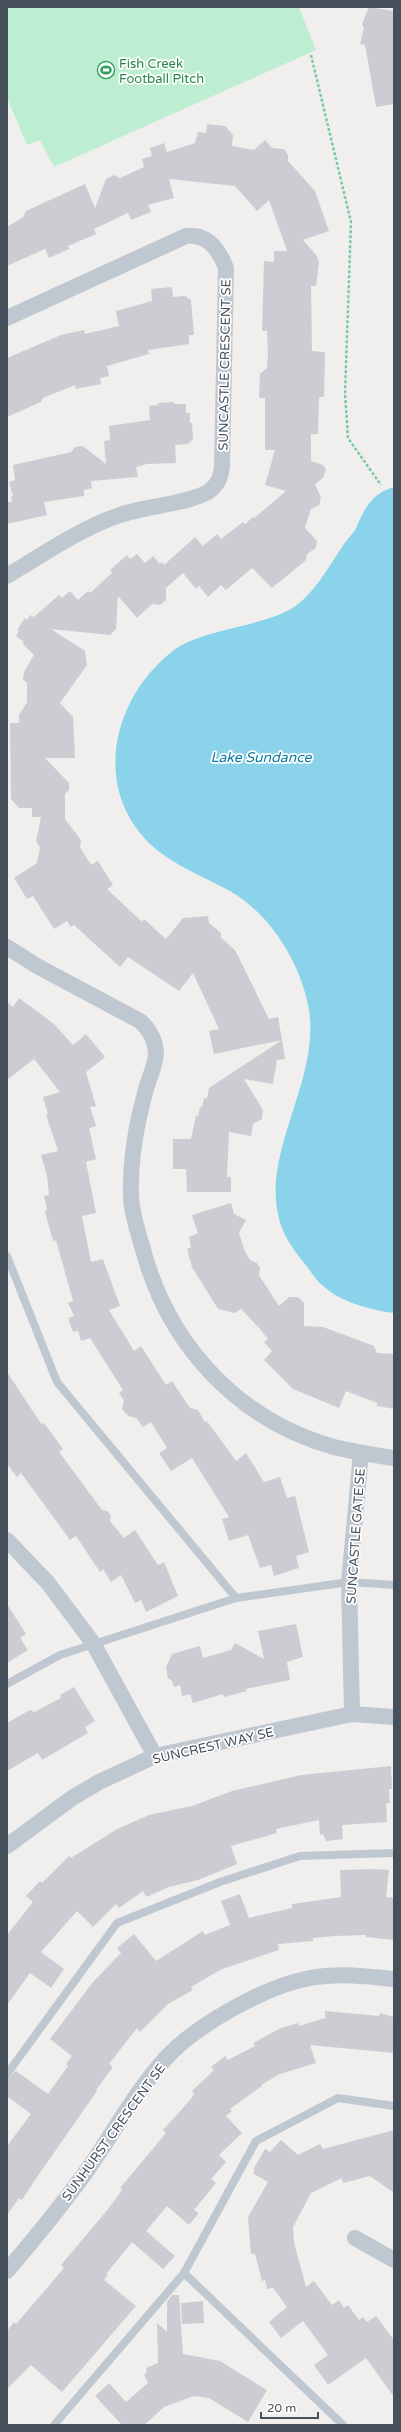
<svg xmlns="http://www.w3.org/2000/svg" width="401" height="2432" font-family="'Varela Round',sans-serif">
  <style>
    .green { fill: #bdeed2 }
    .water { fill: #8ad3ea }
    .building { fill: #cbcdd3 }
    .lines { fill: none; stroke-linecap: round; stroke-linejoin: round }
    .path { stroke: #75cba5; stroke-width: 2.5; stroke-dasharray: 3 2; stroke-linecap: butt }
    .lane { stroke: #bfc8d0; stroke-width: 8 }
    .street { stroke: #bfc8d0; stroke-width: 16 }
    .labels { text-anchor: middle; stroke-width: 3.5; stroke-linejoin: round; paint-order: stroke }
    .leisure-label { font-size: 13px; fill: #27864d; stroke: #fff; text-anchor: start }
    .street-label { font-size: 13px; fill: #47515b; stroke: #fff }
    .water-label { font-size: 14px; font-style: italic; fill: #0e7ba0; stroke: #fff }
  </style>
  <rect width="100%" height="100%" fill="#f1eeee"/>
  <!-- green -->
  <polygon class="green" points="7,7 299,7 316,50 54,167 40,140 27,145 7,98"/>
  <!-- water -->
  <path class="water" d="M394 487V1313C370 1310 340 1302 322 1285 315 1279 310 1270 304 1263 297 1254 290 1245 285 1235 251 1163 321 1086 309 1010 301 963 271 915 230 891 206 878 178 867 157 850 90 794 110 699 174 650 203 629 259 627 291 609 314 595 329 566 344 544 348 538 355 532 357 526 365 507 373 493 394 487Z"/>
  <!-- building -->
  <g class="building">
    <polygon points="369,7 394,11 394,104 376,107 365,45 360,44 364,28 362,24"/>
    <polygon points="207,124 225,126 233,135 232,146 254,150 265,140 272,148 284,149 288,155 288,161 315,191 329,231 303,240 317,256 319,262 316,286 311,286 312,351 325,352 324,397 319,397 318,434 311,434 311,461 323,465 326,470 323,478 315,484 321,498 319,505 311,509 305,528 317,541 316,548 307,554 306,560 272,588 252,568 226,590 221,585 208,597 199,586 196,589 183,573 166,588 166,600 160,605 152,604 137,618 118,596 116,629 110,635 51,629 85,651 87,665 60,703 73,717 75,758 45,758 69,783 69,790 65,794 65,819 81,840 80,847 91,865 98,861 113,885 107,889 142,922 144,919 166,939 183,918 208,916 209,923 221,933 221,938 235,950 269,1019 278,1017 282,1040 214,1054 209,1031 219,1029 193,973 179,991 128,957 120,967 74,925 71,927 67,921 54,929 33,896 27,899 14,878 37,863 40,848 36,841 41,817 32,817 32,808 19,808 11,799 10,723 19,723 19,715 27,702 27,683 23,680 24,672 34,655 23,644 24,642 16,636 19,631 17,630 25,618 27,620 30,615 34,617 59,595 62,598 70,591 78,600 88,591 90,593 112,573 110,570 127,555 130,559 137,554 145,563 153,556 160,564 162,562 164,565 195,537 203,546 217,534 221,539 243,522 245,524 253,517 254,518 286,491 265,485 275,450 265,450 265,398 259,398 260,374 267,368 268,355 267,331 262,331 264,261 274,262 274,251 287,251 269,200 257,211 235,186 169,179 174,198 148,205 151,212 131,220 128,213 94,229 96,234 68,246 69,249 49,258 45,249 7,266 7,227 23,217 26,211 85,184 95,208 106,179 114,175 120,178 144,167 142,159 152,156 150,148 164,143 167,152 195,143 198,132 206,133"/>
    <polygon points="172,287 173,297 185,296 191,300 194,335 189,335 189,344 148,350 149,354 107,366 109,376 100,378 101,384 76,389 75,385 43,398 41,402 7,417 7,358 61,335 84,330 85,334 119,326 116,311 152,301 151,289"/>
    <polygon points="174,402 174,404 186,404 186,413 190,413 190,423 192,423 193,439 188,444 175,445 176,463 147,464 136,467 138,477 91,481 92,488 84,490 84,496 44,502 47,515 7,524 7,502 12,502 11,497 13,496 9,482 15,480 13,465 71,452 75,447 83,446 106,464 104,441 110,440 109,426 150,420 149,406 158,405 158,403"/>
    <polygon points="19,998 54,1024 73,1045 86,1034 105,1057 86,1072 96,1106 90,1107 96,1126 89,1128 96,1159 86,1162 96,1213 82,1216 91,1262 103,1259 120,1306 109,1310 134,1351 141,1346 166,1385 172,1381 190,1408 198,1410 205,1422 207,1421 236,1461 246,1453 264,1482 280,1477 287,1498 295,1496 309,1552 296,1556 299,1568 274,1576 271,1565 260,1568 248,1535 229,1541 222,1519 229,1517 192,1458 171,1471 159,1453 167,1448 151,1422 143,1427 136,1418 128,1416 122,1409 124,1401 119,1393 123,1390 90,1338 81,1341 78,1331 73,1332 68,1318 74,1316 68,1303 73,1301 56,1240 53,1241 45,1212 47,1209 44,1196 49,1195 47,1176 41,1155 58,1151 46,1115 48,1114 43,1097 60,1092 34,1059 7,1080 7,1002 13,1007"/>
    <polygon points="282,1040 285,1059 277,1060 273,1084 244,1079 263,1110 262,1119 253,1124 251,1136 229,1132 227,1177 231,1177 231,1192 187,1192 186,1169 173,1169 173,1139 191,1139 196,1116 198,1116 200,1107 202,1107 204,1098 207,1098 209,1088"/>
    <polygon points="231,1203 234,1214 246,1220 239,1233 245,1252 250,1260 257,1263 260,1268 259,1275 279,1306 289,1297 298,1297 304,1303 304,1326 323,1327 374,1346 377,1353 394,1354 394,1409 377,1406 377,1403 346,1391 339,1408 293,1389 264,1360 272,1351 264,1342 268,1339 260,1329 241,1309 235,1313 218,1309 192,1267 187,1249 191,1247 189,1237 198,1233 192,1215"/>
    <polygon points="7,1372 42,1425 44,1423 63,1449 59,1452 102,1510 107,1511 111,1515 110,1521 124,1538 135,1530 158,1565 164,1562 178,1596 146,1612 141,1600 135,1603 121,1575 111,1582 103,1569 100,1572 76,1536 70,1540 21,1473 17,1477 7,1464"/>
    <polygon points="7,1604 26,1634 20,1638 28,1650 7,1663"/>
    <polygon points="296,1624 303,1657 287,1662 290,1680 246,1689 247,1691 224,1697 223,1694 193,1703 190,1694 182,1696 180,1685 174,1687 172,1681 168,1678 166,1667 172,1654 200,1646 203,1658 231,1650 235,1643 264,1659 258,1631"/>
    <polygon points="74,1687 95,1721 85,1727 88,1733 42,1760 38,1753 7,1771 7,1723 30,1710 34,1712 61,1698 60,1695"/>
    <polygon points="391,1766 392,1789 389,1789 390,1803 386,1803 387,1822 342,1825 343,1839 326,1841 323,1834 320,1835 319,1820 276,1829 277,1833 231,1846 237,1864 198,1880 169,1887 146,1897 143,1891 119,1908 116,1904 93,1927 77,1911 41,1952 64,1969 51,1988 30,1973 7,2005 7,1935 33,1902 26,1896 40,1881 42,1883 69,1856 71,1858 117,1829 149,1815 192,1806 232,1791 301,1775"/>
    <polygon points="375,1869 389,1870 386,1897 394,1898 393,1940 366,1937 366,1935 334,1936 313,1938 313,1941 278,1944 279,1950 222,1969 191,1987 193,1990 168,2004 140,2032 137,2028 109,2064 113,2067 96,2090 97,2091 37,2177 22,2200 19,2198 7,2215 7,2146 31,2114 7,2096 7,2079 16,2071 48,2094 68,2066 66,2064 72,2056 50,2039 93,1982 121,1953 117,1948 134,1934 156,1961 203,1931 205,1935 230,1925 221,1901 240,1894 249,1918 292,1908 292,1904 341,1897 340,1870"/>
    <polygon points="325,2011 379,2016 380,2013 394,2017 394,2053 310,2045 316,2063 280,2074 261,2085 262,2086 230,2109 232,2111 226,2116 242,2133 219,2155 226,2162 211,2179 216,2183 194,2210 199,2213 189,2225 167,2206 146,2231 175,2256 163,2269 132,2242 106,2274 108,2275 104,2280 136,2306 62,2392 31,2365 7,2389 7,2331 14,2322 16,2324 64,2268 61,2265 109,2208 122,2190 120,2188 166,2133 163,2130 191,2099 194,2094 192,2091 214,2070 211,2067 225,2056 228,2060 255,2046 253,2043 281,2028 298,2023 299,2026 325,2018"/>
    <polygon points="394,2130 394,2193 370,2176 343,2183 342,2178 311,2193 293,2227 294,2243 306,2287 314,2281 332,2305 339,2300 344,2308 348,2305 359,2320 363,2317 367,2322 376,2316 394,2340 394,2397 366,2358 328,2385 314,2365 328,2355 303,2321 281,2338 269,2322 287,2307 273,2288 267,2289 265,2280 262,2281 255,2254 251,2254 248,2217 268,2182 254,2174 254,2168 265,2149 270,2152 281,2140 298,2155 320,2144 323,2149"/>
    <polygon points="172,2295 179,2295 183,2354 220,2361 267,2390 248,2422 209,2398 194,2396 164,2407 144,2425 122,2425 95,2396 109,2383 126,2402 148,2383 144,2374 147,2373 146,2368 158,2363 157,2323 167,2332 167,2302"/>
    <polygon points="203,2301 204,2323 182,2324 181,2303"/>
  </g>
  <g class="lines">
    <!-- path -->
    <polyline class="path" points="311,55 351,222 345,393 348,438 381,485"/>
    <!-- lane -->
    <g class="lane">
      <polyline points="7,1256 57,1382 236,1598"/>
      <polyline points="7,1684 60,1655 236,1598 349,1582 394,1585"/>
      <polyline points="7,2074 117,1923 220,1882 300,1856 394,1853"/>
      <polyline points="184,2273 343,2425"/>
      <polyline points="54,2425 184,2273 256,2141 338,2098 394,2106"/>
    </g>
    <!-- street -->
    <g class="street">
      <path d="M7 318 186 236C208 233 219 250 226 268L222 466C221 477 218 485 208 492 190 503 142 507 120 515 81 528 42 555 7 576"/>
      <path d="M7 947 37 966 140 1021C149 1029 155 1039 156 1052 156 1066 148 1079 145 1093 136 1126 130 1159 131 1194 131 1213 139 1235 144 1253 170 1347 240 1421 334 1447 354 1452 374 1455 394 1458"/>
      <polyline points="7,1540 48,1583 93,1643 155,1756"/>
      <polyline points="352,1714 349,1582 361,1453"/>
      <polyline points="7,1846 72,1798 99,1782 155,1756 352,1714 394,1717"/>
      <polyline points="355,2238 394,2260"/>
      <path d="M7 2271C35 2238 63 2204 88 2169 114 2132 136 2091 166 2058 196 2025 266 1986 310 1978 338 1973 366 1976 394 1979"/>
    </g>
  </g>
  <!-- icons -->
  <defs>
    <g id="stadium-ring" transform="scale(0.9)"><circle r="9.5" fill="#fff" stroke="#2e9e5b" stroke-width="1.5"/><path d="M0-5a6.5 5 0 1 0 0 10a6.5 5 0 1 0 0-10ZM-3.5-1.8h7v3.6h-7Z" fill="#2e9e5b"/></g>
  </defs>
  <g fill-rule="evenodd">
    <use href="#stadium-ring" x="106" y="70"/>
  </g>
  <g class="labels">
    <!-- leisure labels -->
    <g class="leisure-label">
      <text x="119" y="68">Fish Creek<tspan x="119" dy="15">Football Pitch</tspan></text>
    </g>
    <!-- street labels -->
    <g class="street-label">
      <text transform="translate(224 365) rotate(-89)" y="5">SUNCASTLE CRESCENT SE</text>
      <text transform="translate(355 1536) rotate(-86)" y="5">SUNCASTLE GATE SE</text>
      <text transform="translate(213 1745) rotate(-13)" y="5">SUNCREST WAY SE</text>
      <text transform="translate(113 2132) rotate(-54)" y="5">SUNHURST CRESCENT SE</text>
    </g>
    <!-- water labels -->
    <g class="water-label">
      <text x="261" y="762">Lake Sundance</text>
    </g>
  </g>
  <!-- border -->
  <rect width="401" height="2432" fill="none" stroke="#47515b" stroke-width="16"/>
  <!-- scale -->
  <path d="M261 2412v6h57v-6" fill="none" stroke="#47515b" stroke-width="2"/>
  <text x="267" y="2412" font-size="12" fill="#47515b" stroke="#ffffff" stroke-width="3" paint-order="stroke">20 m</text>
</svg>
